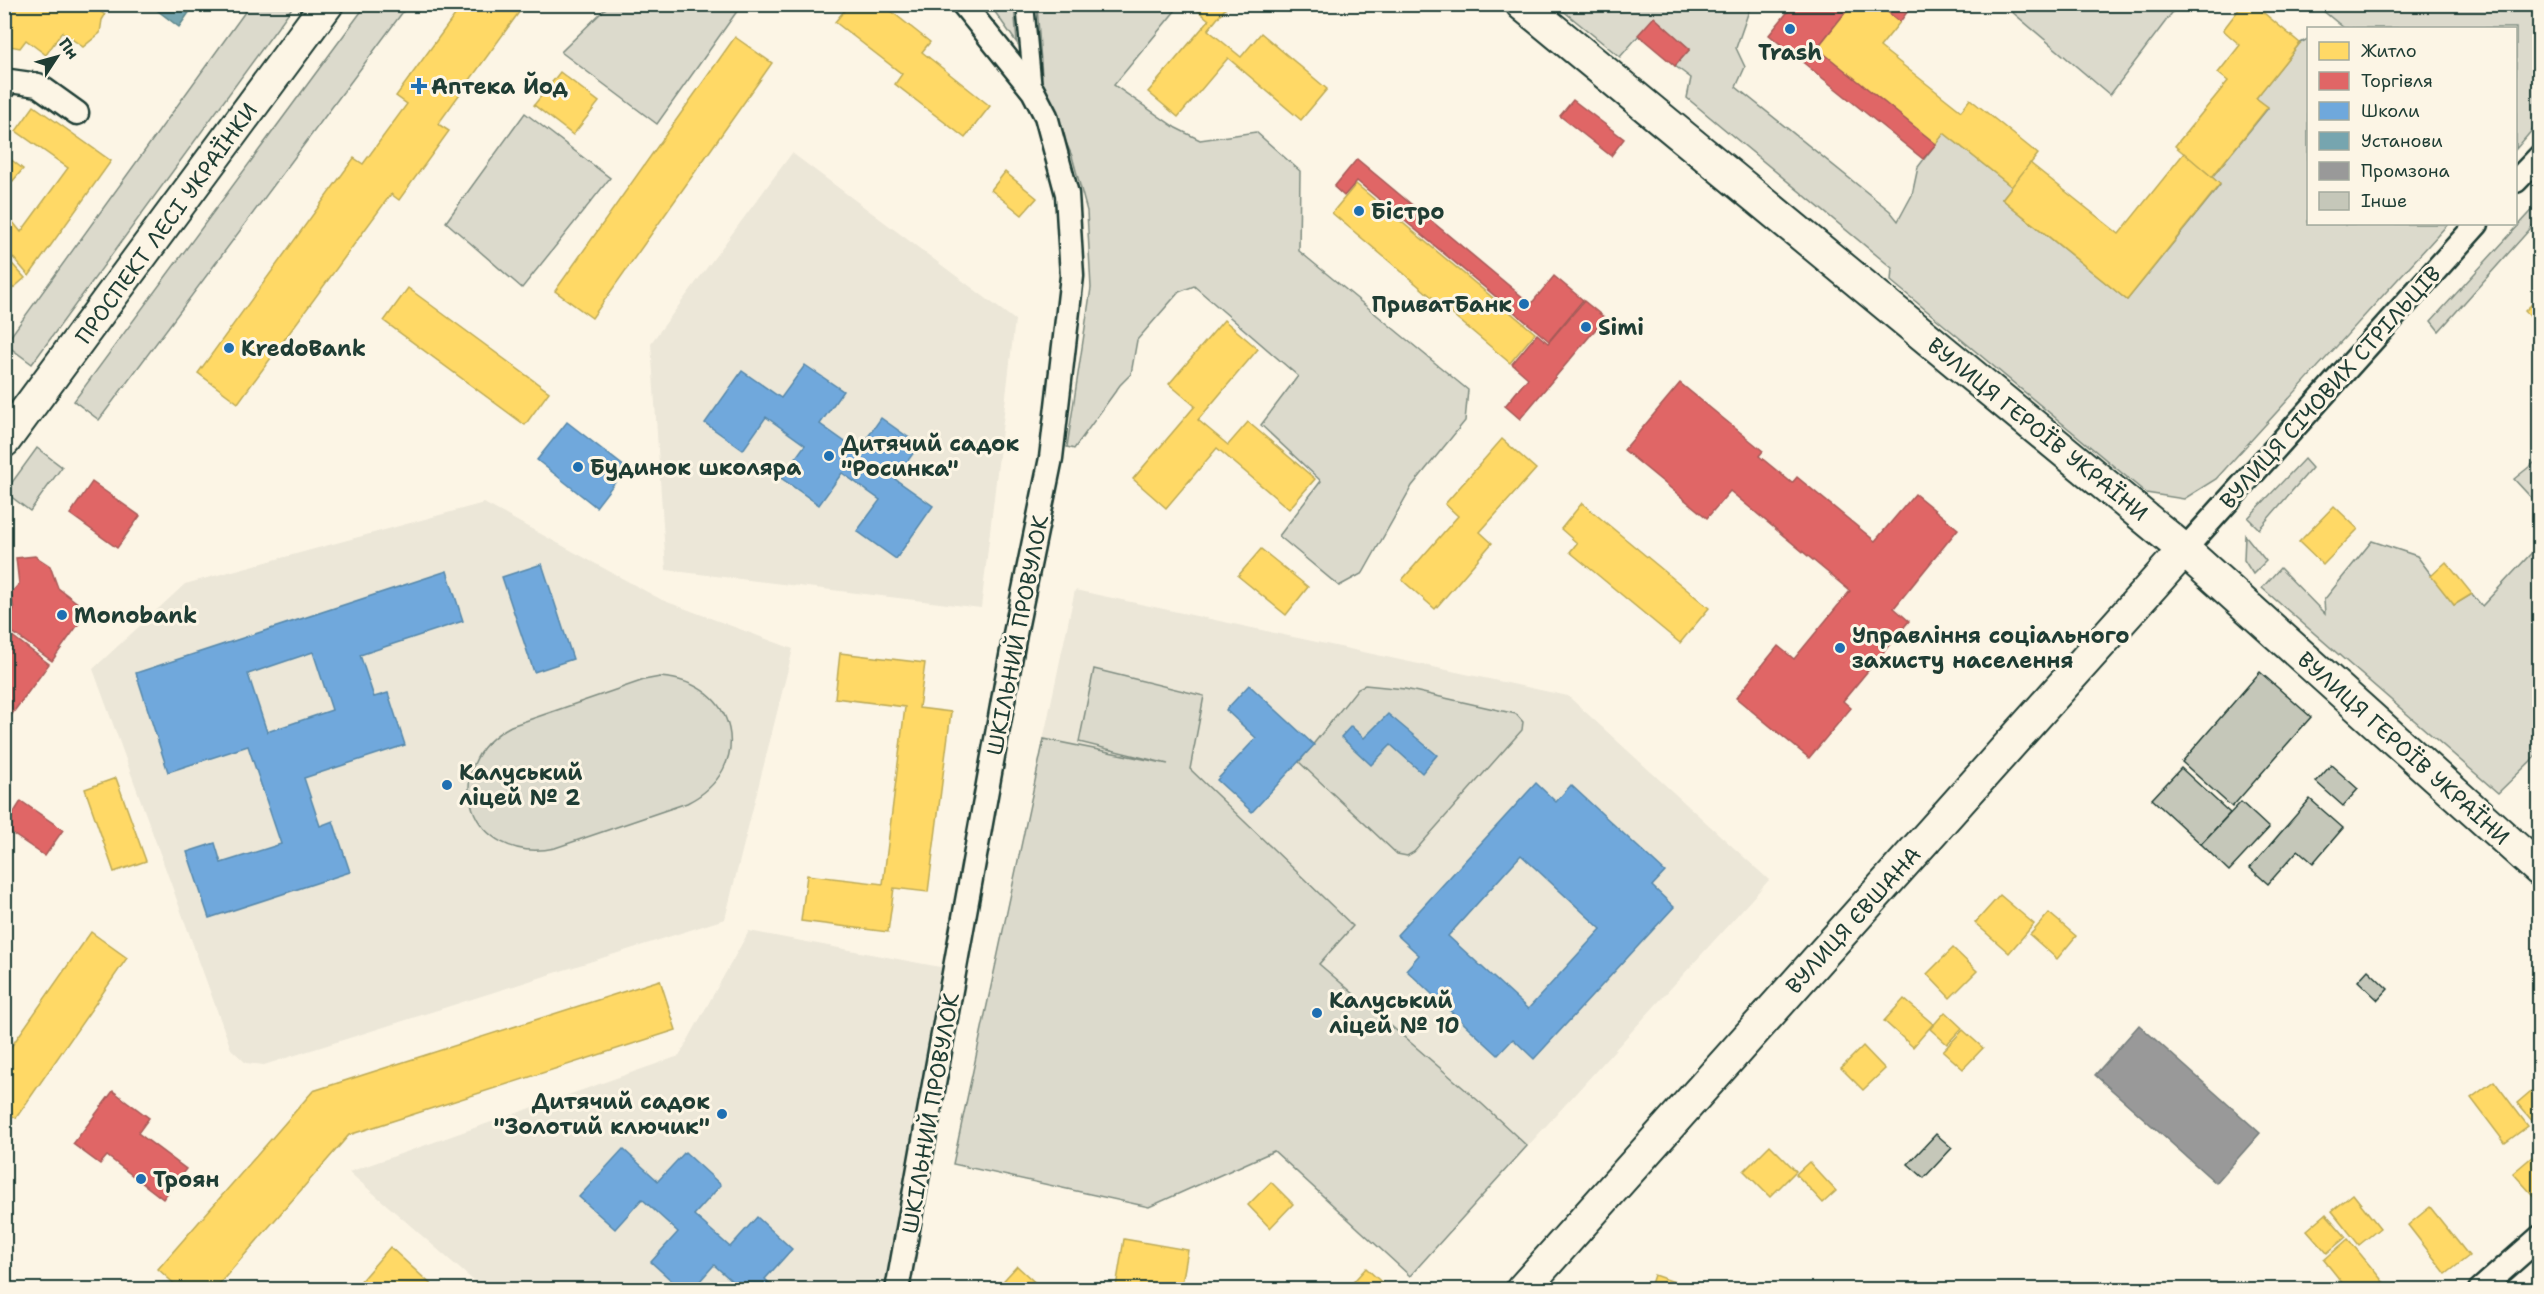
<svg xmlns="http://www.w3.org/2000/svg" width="2544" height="1294" font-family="'Shantell Sans',sans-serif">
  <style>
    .built { fill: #ece7d8 }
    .green { fill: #dcdacc; stroke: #7e8c80; stroke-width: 1.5 }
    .homes { fill: #ffd966; stroke: #bcaa57; stroke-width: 1.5 }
    .shops { fill: #e06666; stroke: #a65a57; stroke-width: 1.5 }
    .schools { fill: #6fa8dc; stroke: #5788aa; stroke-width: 1.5; fill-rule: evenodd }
    .public { fill: #76a5af; stroke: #5c868a; stroke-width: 1.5 }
    .industry { fill: #999; stroke: #747d7b; stroke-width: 1.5 }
    .building { fill: #c5c7b9; stroke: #1f3d34; stroke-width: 1.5 }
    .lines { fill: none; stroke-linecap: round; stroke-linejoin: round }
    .pedestrian-casing { stroke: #1f3d34; stroke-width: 21 }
    .minor-casing { stroke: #1f3d34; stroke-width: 27 }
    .secondary-casing { stroke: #1f3d34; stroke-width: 36 }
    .pedestrian { stroke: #fcf5e5; stroke-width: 16 }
    .minor { stroke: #fcf5e5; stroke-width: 22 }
    .secondary { stroke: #fcf5e5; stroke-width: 32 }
    .poi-dot { fill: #1f6fb2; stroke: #fcf5e5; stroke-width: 2 }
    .labels { text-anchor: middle; stroke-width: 6; stroke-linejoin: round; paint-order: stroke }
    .poi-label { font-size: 22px; font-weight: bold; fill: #1f3d34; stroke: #fcf5e5; text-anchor: start }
    .street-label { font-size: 22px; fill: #1f3d34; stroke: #fcf5e5 }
  </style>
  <rect width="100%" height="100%" fill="#fcf5e5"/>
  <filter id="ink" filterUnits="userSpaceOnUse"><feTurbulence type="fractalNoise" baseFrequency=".0167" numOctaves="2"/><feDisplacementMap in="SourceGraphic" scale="12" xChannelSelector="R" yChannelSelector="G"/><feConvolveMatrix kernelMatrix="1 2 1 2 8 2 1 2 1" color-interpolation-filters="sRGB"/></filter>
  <g filter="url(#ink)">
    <!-- built -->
    <g class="built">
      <polygon points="792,153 1015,320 981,608 666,570 651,343"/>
      <polygon points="484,503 662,600 793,649 725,919 264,1065 246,1063 231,1049 93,669 185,584"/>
      <polygon points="1075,590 1568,696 1769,880 1410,1276 1274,1151 1149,1207 953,1164"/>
      <polygon points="749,931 956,970 897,1289 483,1289 349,1172 679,1056"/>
    </g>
    <!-- green -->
    <g class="green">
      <polygon points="737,4 740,7 657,124 561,52 609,5"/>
      <polygon points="250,5 294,5 32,364 5,344"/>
      <polygon points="366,5 408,5 99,420 74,401"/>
      <polygon points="990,5 1014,5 1017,43"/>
      <polygon points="1037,5 1168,5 1175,11 1114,85 1176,128 1200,140 1256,132 1300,171 1299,251 1468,390 1465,421 1412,486 1363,573 1339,586 1279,536 1321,481 1261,425 1298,376 1194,286 1179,292 1137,340 1131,374 1120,385 1074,449 1067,447 1091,288 1087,211 1072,156 1043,91"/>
      <polygon points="1556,5 1751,5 1736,48 1745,67 1736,87 1890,211 1898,221 1912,195 1918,167 1944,133 2012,187 2002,199 2127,300 2220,185 2212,177 2268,108 2256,98 2300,43 2308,39 2308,224 2448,224 2216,479 2184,499 2146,493 1891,281 1892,268 1687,98 1691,78 1675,66 1690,49 1654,18 1620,57"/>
      <polygon points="2004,5 2178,5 2110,95"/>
      <polygon points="2316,5 2539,5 2539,122 2516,149 2516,28 2344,28"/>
      <polygon points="525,113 610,178 522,288 446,222"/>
      <polygon points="2539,203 2539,219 2439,331 2431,321"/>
      <polygon points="37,448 62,467 30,511 5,492"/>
      <polygon points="2304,459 2312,468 2259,529 2248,518"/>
      <polygon points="2539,459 2539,506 2514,479"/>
      <polygon points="2245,535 2266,561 2253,574 2244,560"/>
      <polygon points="2372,541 2417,556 2454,605 2472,594 2482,606 2539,545 2539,753 2498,793 2262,588 2280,568 2325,614 2324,600"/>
      <polygon points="1094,669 1204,696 1190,769 1353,926 1319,964 1482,1104 1527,1146 1410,1276 1274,1151 1149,1207 953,1164 1044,739 1168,764 1079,742"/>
      <path d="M660 677C738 682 757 768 687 803L555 848C470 866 435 766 511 726L644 680Z"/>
      <polygon points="1365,685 1405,689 1516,714 1523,722 1522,730 1414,852 1407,856 1397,854 1299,762 1358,688"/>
    </g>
    <!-- homes -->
    <g class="homes">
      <polygon points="4,4 90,4 105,15 102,20 100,33 83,47 62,32 46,55 26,40 20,48 4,45"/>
      <polygon points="463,4 525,4 438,124 449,131 399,200 391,194 238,403 198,373 354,158 363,164 407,104 396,96"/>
      <polygon points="835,4 882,4 930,42 922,52 990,106 965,138 895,84 902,74 835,22 844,11"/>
      <polygon points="1190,4 1229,4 1208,30 1241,57 1261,33 1327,89 1301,120 1228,58 1178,117 1148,92 1209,20"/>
      <polygon points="1852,4 1878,4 1900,22 1880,47 1961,111 1970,99 2038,154 2012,187 1944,133 1936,144 1817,48"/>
      <polygon points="2243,4 2253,4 2300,43 2256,98 2268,107 2212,177 2175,146 2228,81 2218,73 2240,45 2223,30"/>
      <polygon points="735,37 772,63 592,318 555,291"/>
      <polygon points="560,72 599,102 573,135 534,105"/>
      <polygon points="34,106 111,161 29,276 4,247 4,211 21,232 68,168 16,131"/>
      <polygon points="2184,153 2220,184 2127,300 2002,199 2030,163 2119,234"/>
      <polygon points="4,154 23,169 12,182 4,176"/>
      <polygon points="1005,172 1037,198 1022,215 991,190"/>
      <polygon points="1356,184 1535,333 1510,363 1332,213"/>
      <polygon points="4,255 25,278 4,296"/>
      <polygon points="408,288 549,392 525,425 384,321"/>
      <polygon points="2540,296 2540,326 2525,311"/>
      <polygon points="1224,320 1258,349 1198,420 1228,445 1248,422 1315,479 1289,509 1217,448 1166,508 1133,479 1195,406 1169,384"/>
      <polygon points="1502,439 1536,469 1480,532 1492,543 1435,609 1402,580 1458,516 1445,504"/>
      <polygon points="1582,503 1709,608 1680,643 1570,552 1577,543 1561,529"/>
      <polygon points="2334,506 2358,529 2323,565 2299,542"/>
      <polygon points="1261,549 1308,587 1286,615 1238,576"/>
      <polygon points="2446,562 2472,594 2454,605 2431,576"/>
      <polygon points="840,653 925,663 919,708 951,712 928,892 894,888 888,932 801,921 807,875 883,884 905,707 835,698"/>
      <polygon points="116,778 146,861 114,872 85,789"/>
      <polygon points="2000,895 2034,924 2009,953 1975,923"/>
      <polygon points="2049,913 2076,936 2057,959 2030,935"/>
      <polygon points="91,932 127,958 16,1118 4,1110 4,1057"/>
      <polygon points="1953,948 1977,971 1950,998 1927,974"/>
      <polygon points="660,980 676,1030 349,1135 214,1290 181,1290 158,1269 313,1091"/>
      <polygon points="1904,999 1933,1024 1913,1047 1884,1021"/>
      <polygon points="1945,1012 1962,1028 1947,1044 1930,1029"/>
      <polygon points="1963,1030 1983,1048 1963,1069 1943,1051"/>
      <polygon points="1863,1046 1885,1069 1863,1090 1841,1068"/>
      <polygon points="2494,1081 2528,1126 2505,1143 2471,1098"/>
      <polygon points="2531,1091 2540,1102 2540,1130 2517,1103"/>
      <polygon points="1770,1145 1796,1171 1770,1197 1744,1171"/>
      <polygon points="2540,1150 2540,1201 2539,1202 2513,1173"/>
      <polygon points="1809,1162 1836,1191 1823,1203 1796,1174"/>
      <polygon points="1271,1182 1293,1204 1270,1228 1248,1205"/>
      <polygon points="2353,1194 2380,1228 2359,1245 2332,1211"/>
      <polygon points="2430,1207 2469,1256 2446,1274 2408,1225"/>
      <polygon points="2326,1214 2346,1237 2327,1253 2307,1230"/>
      <polygon points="1124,1239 1188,1250 1181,1290 1116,1287"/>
      <polygon points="2348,1239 2385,1284 2378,1290 2348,1290 2324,1260"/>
      <polygon points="390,1247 437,1290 366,1290 359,1283"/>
      <polygon points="1017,1266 1043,1290 995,1290"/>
      <polygon points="1366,1268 1390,1290 1346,1290"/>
      <polygon points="1654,1275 1680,1284 1679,1290 1649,1290"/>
    </g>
    <!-- shops -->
    <g class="shops">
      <polygon points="1794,4 1852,4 1817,48 1936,144 1923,159 1769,35"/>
      <polygon points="1878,4 1913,4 1900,22"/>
      <polygon points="1654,17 1690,49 1675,66 1638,35"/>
      <polygon points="1573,100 1624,139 1611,156 1560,116"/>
      <polygon points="1357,159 1531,304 1554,276 1583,300 1549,341 1357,181 1344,196 1334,187"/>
      <polygon points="1584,301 1605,318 1520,419 1505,406 1528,378 1512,364 1537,334 1548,343"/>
      <polygon points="1680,383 1763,451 1759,456 1792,483 1797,477 1875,541 1915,494 1958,529 1894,608 1909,621 1843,701 1851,708 1809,758 1736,698 1778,646 1794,659 1850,591 1730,491 1707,518 1624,450"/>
      <polygon points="92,482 140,516 117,548 70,514"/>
      <polygon points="35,556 50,566 58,588 88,611 52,661 4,626 14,609 11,593 19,584 16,558"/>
      <polygon points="7,632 49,664 4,725 4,635"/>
      <polygon points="21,801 63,830 45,856 4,828"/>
      <polygon points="113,1091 149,1118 138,1133 186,1169 163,1199 107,1156 100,1164 73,1144"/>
    </g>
    <!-- schools -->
    <g class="schools">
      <polygon points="805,365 843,391 820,424 858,451 881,418 919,445 895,479 933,506 896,559 857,531 880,500 842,473 819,505 781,478 805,445 766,417 743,450 705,423 742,371 781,398"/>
      <polygon points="567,422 626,468 596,507 537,460"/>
      <polygon points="542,564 573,659 534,672 502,577"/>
      <path d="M447 571 463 621 360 655 374 697 388 693 405 745 304 778 320 826 333 821 350 872 209 918 187 852 215 843 221 863 281 844 248 746 168 772 136 673ZM313 652 332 710 267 732 248 674Z"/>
      <polygon points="1249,685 1314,745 1252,812 1217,780 1256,738 1226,710"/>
      <polygon points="1388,714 1437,755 1422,773 1391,745 1371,765 1341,737 1351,726 1364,738"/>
      <path d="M1536 783 1556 802 1571 785 1665 872 1652 886 1674 907 1534 1059 1513 1039 1498 1055 1406 970 1419 955 1397 935ZM1521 855 1601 929 1528 1009 1448 936Z"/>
      <polygon points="623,1149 658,1181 685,1152 721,1185 694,1215 730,1247 757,1217 792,1249 765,1279 777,1290 742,1290 714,1265 692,1290 682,1290 651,1262 678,1232 642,1199 615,1229 579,1197"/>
    </g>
    <!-- public -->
    <polygon class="public" points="149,4 195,4 179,27"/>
    <!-- industry -->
    <polygon class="industry" points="2139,1025 2260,1133 2216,1183 2095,1075"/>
    <!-- building -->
    <g class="building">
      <polygon points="2260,672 2311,717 2232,807 2182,762"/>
      <polygon points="2331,765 2358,789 2343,806 2316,782"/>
      <polygon points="2181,768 2230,813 2201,844 2152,799"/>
      <polygon points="2310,799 2343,828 2313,863 2298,850 2268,884 2250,868"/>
      <polygon points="2241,802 2269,828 2229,871 2201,844"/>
      <polygon points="2368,970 2388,989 2378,1000 2358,981"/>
      <polygon points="1936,1134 1952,1148 1924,1178 1908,1164"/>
    </g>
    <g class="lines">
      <!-- pedestrian casing -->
      <g class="pedestrian-casing">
        <polyline id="pedestrian" points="1025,4 1033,90"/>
      </g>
      <!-- minor casing -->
      <g class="minor-casing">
        <g id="minor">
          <polyline points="4,87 10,81 38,85 77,113"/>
          <polyline points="2516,181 2540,156"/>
          <polyline points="2184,550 2477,224"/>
          <polyline points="897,1290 1015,634 1051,458 1072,276 1067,194 1046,116 1033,91 963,4"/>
          <polyline points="2480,1290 2540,1237"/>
        </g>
      </g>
      <!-- secondary casing -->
      <g class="secondary-casing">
        <g id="secondary">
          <polyline points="1522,4 2184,550 2540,870"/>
          <polyline points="4,441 327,4"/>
          <polyline points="1522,1290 2184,550"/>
        </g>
      </g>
      <!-- pedestrian -->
      <use href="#pedestrian" class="pedestrian"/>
      <!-- minor -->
      <use href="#minor" class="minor"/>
      <!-- secondary -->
      <use href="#secondary" class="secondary"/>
    </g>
  </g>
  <!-- markers -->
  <g class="poi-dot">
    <circle cx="1790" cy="29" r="6"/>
    <path d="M416 77h6v6h6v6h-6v6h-6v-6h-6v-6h6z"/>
    <circle cx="1359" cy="211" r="6"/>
    <circle cx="1524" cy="304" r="6"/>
    <circle cx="1586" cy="327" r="6"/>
    <circle cx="229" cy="348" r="6"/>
    <circle cx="829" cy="456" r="6"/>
    <circle cx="578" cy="467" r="6"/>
    <circle cx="62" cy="615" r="6"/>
    <circle cx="1840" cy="648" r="6"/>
    <circle cx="447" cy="785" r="6"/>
    <circle cx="1317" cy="1013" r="6"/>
    <circle cx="722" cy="1114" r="6"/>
    <circle cx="141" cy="1179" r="6"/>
  </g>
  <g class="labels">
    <!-- poi labels -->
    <g class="poi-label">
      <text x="1790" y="60" text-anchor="middle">Trash</text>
      <text x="431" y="94">Аптека Йод</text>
      <text x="1371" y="219">Бістро</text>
      <text x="1512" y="312" text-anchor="end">ПриватБанк</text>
      <text x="1598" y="335">Simi</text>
      <text x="241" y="356">KredoBank</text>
      <text x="841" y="451">Дитячий садок<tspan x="841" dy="25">"Росинка"</tspan></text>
      <text x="590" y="475">Будинок школяра</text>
      <text x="74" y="623">Monobank</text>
      <text x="1852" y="643">Управління соціального<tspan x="1852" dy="25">захисту населення</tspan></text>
      <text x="459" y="780">Калуський<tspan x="459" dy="25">ліцей № 2</tspan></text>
      <text x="1329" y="1008">Калуський<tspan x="1329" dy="25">ліцей № 10</tspan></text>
      <text x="710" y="1109" text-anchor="end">Дитячий садок<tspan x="710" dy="25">"Золотий ключик"</tspan></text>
      <text x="153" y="1187">Троян</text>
    </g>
    <!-- street labels -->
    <g class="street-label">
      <text transform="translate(166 223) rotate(-54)" y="8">ПРОСПЕКТ ЛЕСІ УКРАЇНКИ</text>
      <text transform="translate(2330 387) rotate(-48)" y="8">ВУЛИЦЯ СІЧОВИХ СТРІЛЬЦІВ</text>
      <text transform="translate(2038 429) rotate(39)" y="8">ВУЛИЦЯ ГЕРОЇВ УКРАЇНИ</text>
      <text transform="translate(1017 635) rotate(-79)" y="8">ШКІЛЬНИЙ ПРОВУЛОК</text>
      <text transform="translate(2404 748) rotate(42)" y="8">ВУЛИЦЯ ГЕРОЇВ УКРАЇНИ</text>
      <text transform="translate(1853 920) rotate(-48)" y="8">ВУЛИЦЯ ЄВШАНА</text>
      <text transform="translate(930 1113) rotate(-80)" y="8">ШКІЛЬНИЙ ПРОВУЛОК</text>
    </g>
  </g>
  <!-- margin -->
  <rect width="2544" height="1294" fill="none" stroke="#fcf5e5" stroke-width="24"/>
  <rect x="12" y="12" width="2520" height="1270" fill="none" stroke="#1f3d34" stroke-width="2" filter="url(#ink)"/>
  <!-- legend -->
  <rect x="2307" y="27" width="210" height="198" fill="#fcf5e5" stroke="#a4ab9e" stroke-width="1.5"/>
  <rect x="2319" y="42" width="30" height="18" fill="#ffd966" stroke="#a4ab9e" stroke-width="1.5"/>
  <text x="2361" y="57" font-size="18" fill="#1f3d34">Житло</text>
  <rect x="2319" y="72" width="30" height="18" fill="#e06666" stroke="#a4ab9e" stroke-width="1.5"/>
  <text x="2361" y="87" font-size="18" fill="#1f3d34">Торгівля</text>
  <rect x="2319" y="102" width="30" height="18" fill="#6fa8dc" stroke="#a4ab9e" stroke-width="1.5"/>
  <text x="2361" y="117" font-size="18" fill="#1f3d34">Школи</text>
  <rect x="2319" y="132" width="30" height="18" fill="#76a5af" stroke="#a4ab9e" stroke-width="1.5"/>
  <text x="2361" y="147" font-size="18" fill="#1f3d34">Установи</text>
  <rect x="2319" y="162" width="30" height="18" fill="#999999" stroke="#a4ab9e" stroke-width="1.5"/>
  <text x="2361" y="177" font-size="18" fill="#1f3d34">Промзона</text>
  <rect x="2319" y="192" width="30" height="18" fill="#c5c7b9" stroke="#a4ab9e" stroke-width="1.5"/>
  <text x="2361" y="207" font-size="18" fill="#1f3d34">Інше</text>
  <!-- north arrow -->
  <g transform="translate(57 57) rotate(54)" stroke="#fcf5e5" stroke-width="4.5" paint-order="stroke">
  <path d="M0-4.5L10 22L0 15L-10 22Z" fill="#1f3d34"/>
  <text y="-9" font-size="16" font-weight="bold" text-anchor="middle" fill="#1f3d34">Пн</text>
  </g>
</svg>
